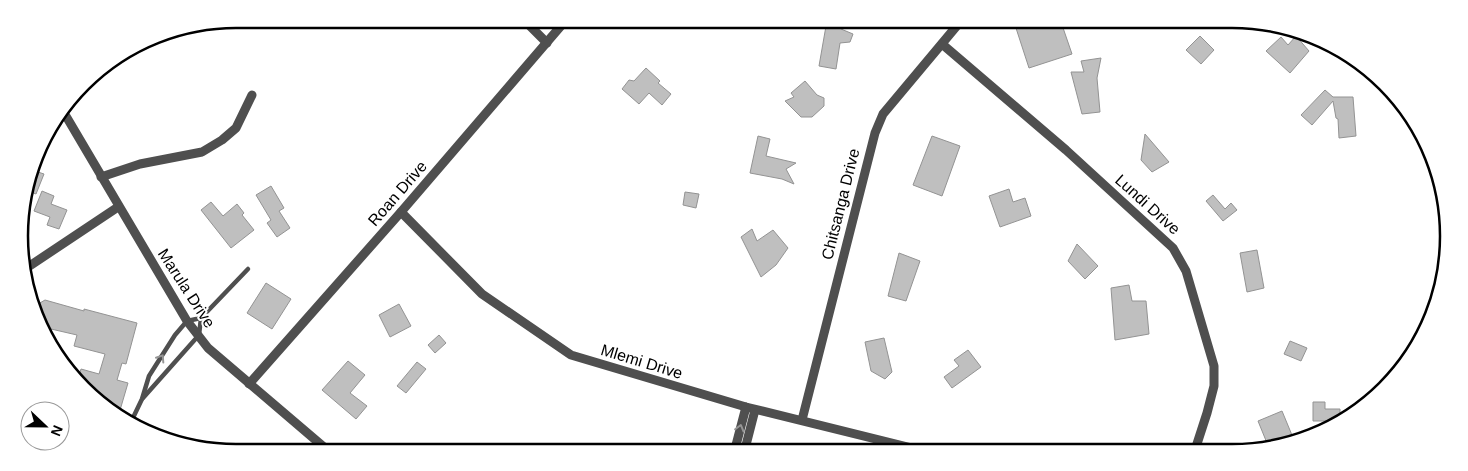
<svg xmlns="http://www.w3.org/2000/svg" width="1468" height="471" font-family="Arial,sans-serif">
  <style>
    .building { fill: #bfbfbf; stroke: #939393 }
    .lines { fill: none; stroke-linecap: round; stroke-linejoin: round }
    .lane { stroke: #4f4f4f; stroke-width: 4.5 }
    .street { stroke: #4f4f4f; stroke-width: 9 }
    .oneway { stroke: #959595 }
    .labels { text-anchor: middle; stroke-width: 4; stroke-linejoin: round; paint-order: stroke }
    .street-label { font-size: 16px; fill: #000; stroke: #fff }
    .rim { fill: none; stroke: #000; stroke-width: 2.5 }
  </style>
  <rect width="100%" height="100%" fill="#fff"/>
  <!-- building -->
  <g class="building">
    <polygon points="829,21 842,21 841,29 853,34 850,42 840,43 836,69 819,66 826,26"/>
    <polygon points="1028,22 1061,22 1072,54 1029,68 1015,25"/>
    <polygon points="1200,36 1214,50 1201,64 1186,50"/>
    <polygon points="1296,36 1309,51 1290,73 1266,51 1281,37 1288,45"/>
    <polygon points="1101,58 1097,78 1100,112 1082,114 1071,72 1084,72 1081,61"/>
    <polygon points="646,68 660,81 658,83 671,94 662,105 649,93 639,104 622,89 629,80 634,81"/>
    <polygon points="805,81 817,95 824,98 824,106 812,117 801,117 785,101 794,97 791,93"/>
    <polygon points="1325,90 1333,97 1353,97 1356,136 1339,138 1338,119 1336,118 1333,101 1312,125 1301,115"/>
    <polygon points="1145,134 1169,162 1152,172 1141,160"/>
    <polygon points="758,136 770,139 766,156 796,163 786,169 794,184 782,179 750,173"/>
    <polygon points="932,136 960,146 942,196 913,185"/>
    <polygon points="32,170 44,174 36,194 26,190"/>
    <polygon points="271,186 284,208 279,211 290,228 277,237 267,223 271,220 256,195"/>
    <polygon points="1009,189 1013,202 1025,198 1031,216 1000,227 989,196"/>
    <polygon points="42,191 54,196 51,204 67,210 59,229 47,225 50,217 34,211"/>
    <polygon points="685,192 699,194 696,208 683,205"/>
    <polygon points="1213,195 1225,209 1231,203 1237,210 1223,221 1206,201"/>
    <polygon points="211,202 223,216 237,204 244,213 242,215 254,230 231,248 201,210"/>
    <polygon points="752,229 757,241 773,230 788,248 776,265 761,277 741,237"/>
    <polygon points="1077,244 1098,266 1085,279 1068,261"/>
    <polygon points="1257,250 1264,288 1247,292 1240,253"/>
    <polygon points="899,253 920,261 906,301 888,296"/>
    <polygon points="266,283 291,299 272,329 247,313"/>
    <polygon points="1129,285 1132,301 1146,301 1149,334 1115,340 1111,288"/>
    <polygon points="45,300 84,311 84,309 137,323 126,364 122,363 117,380 128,383 118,417 78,379 81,369 99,374 105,354 74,346 77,335 51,329 48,339 33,307"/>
    <polygon points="399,304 411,326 390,337 379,315"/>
    <polygon points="439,335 446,343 435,353 428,345"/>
    <polygon points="884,338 892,372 885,379 871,371 865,342"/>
    <polygon points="1290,341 1307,348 1301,361 1284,354"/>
    <polygon points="968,350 981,367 952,388 944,377 959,366 954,360"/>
    <polygon points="348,361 365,375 350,393 367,406 356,419 322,390"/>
    <polygon points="417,362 426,369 406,393 397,386"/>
    <polygon points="1313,402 1325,402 1325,409 1340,409 1340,421 1313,421"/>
    <polygon points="1282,411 1294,440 1269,448 1258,421"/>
  </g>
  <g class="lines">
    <!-- lane -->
    <g class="lane">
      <polyline points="143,398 199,335 201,318"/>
      <polyline points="131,422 142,399 149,376 175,335 187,321 201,318 248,269"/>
    </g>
    <!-- street -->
    <g class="street">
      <polyline points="524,20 547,43"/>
      <polyline points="942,44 1066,150 1173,248 1186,271 1214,366 1214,386 1207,413 1195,450"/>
      <polyline points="63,111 187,321 208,348 325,448"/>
      <polyline points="101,177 140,164 202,152 222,140 236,128 252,95"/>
      <polyline points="401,212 482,294 571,355 746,407 920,450"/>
      <polyline points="25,269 118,207"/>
      <polyline points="249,384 401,212 566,20"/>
      <polyline points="802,420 875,133 883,114 960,22"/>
      <polyline points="735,449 746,407"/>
      <polyline points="745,449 755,410"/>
    </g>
  </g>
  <!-- one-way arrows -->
  <defs><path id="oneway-chevron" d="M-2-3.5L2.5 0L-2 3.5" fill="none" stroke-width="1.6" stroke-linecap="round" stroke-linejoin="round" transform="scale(1.25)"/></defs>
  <g class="oneway">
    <use href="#oneway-chevron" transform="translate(161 358) rotate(-57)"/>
    <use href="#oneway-chevron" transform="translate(740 428) rotate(-75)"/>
  </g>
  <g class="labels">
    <!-- street labels -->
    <g class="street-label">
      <text transform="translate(397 193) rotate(-49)" y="6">Roan Drive</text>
      <text transform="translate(840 204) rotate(-76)" y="6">Chitsanga Drive</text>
      <text transform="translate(1148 204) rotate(42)" y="6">Lundi Drive</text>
      <text transform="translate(187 288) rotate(57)" y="6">Marula Drive</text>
      <text transform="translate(642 361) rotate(17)" y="6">Mlemi Drive</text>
    </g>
  </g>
  <!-- crop -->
  <path d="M0 0H1468V471H0ZM236 28H1232A208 208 0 0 1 1440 236V236A208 208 0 0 1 1232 444H236A208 208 0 0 1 28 236V236A208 208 0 0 1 236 28Z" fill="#fff" fill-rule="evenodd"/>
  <path class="rim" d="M236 28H1232A208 208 0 0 1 1440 236V236A208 208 0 0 1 1232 444H236A208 208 0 0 1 28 236V236A208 208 0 0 1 236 28Z"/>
  <!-- north arrow -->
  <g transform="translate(45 426) rotate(112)"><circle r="24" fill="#ffffff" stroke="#999999"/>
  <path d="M0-4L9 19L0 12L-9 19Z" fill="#000000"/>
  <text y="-8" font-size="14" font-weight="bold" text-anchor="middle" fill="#000000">N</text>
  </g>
</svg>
